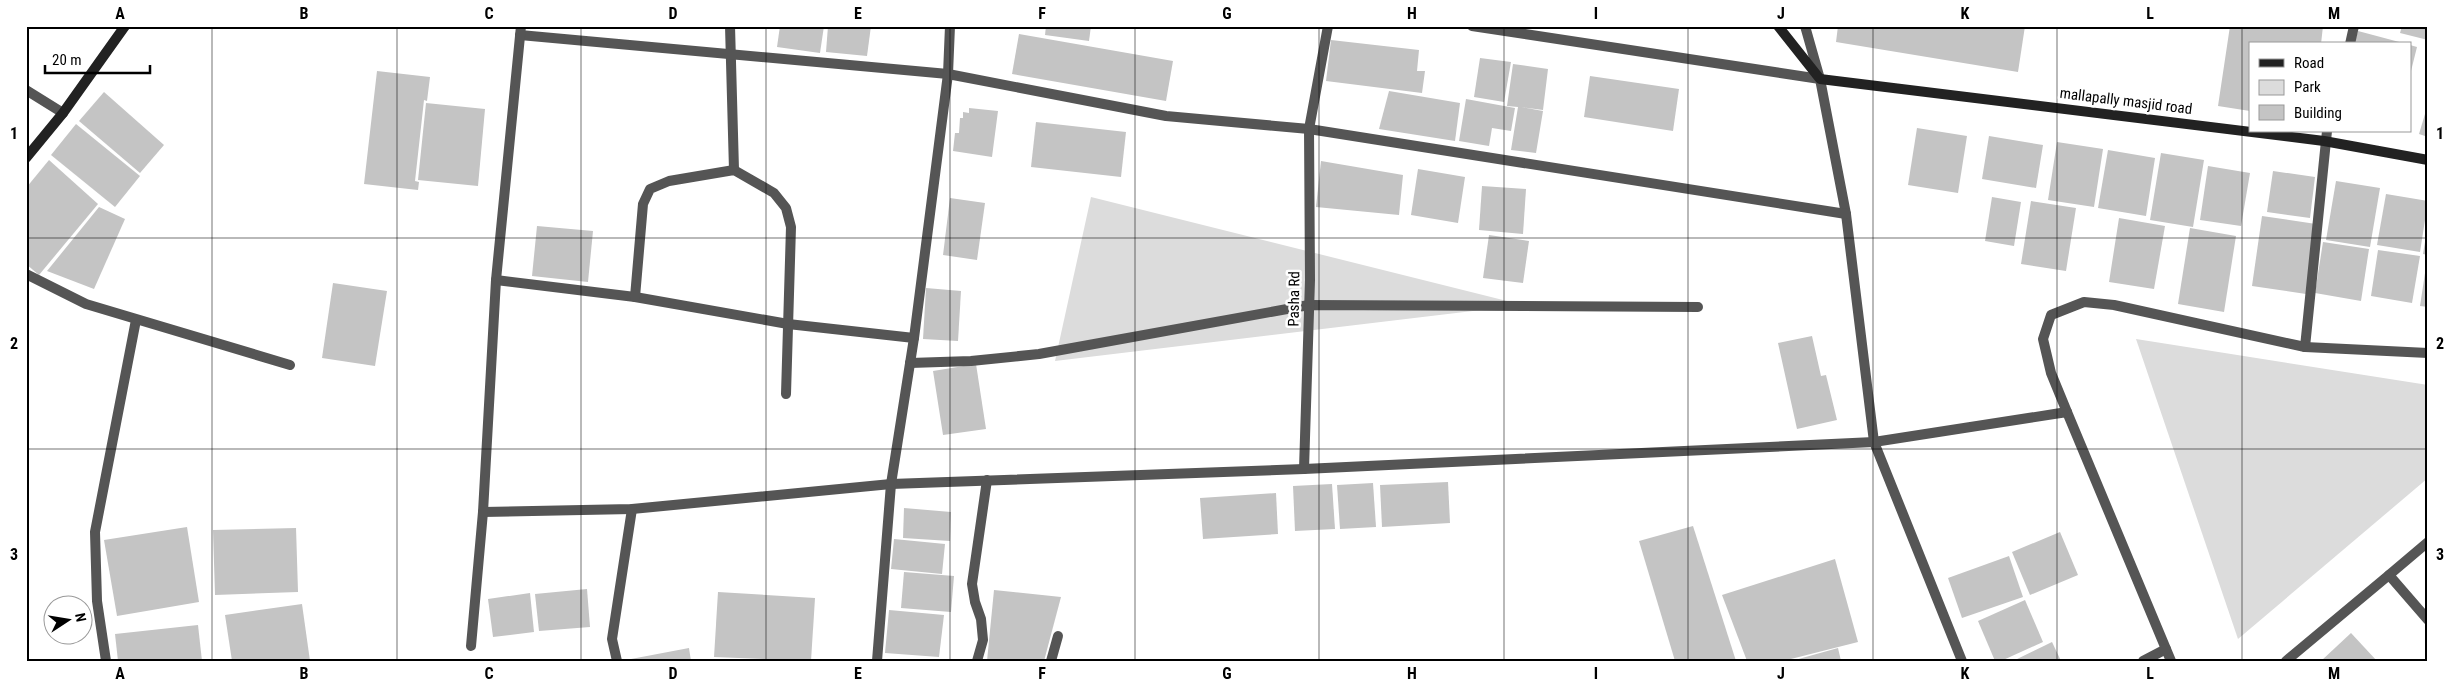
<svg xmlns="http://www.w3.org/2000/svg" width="2454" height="687" font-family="'Roboto Condensed',sans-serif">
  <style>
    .green { fill: #dcdcdc }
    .building { fill: #c4c4c4 }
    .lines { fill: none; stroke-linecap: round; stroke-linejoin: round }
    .street { stroke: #555; stroke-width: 10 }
    .secondary { stroke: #222; stroke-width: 10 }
    .grid { fill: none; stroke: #000; stroke-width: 1; stroke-opacity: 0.55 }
    .labels { text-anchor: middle; stroke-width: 5; stroke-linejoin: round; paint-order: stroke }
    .street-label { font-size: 15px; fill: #000; stroke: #fff }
    .neatline { fill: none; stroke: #000; stroke-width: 2 }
    .grid-label { font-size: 16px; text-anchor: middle; font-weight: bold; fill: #000 }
  </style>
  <rect width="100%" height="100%" fill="#fff"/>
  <!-- green -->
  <g class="green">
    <polygon points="1091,197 1523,305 1055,361"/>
    <polygon points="2136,339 2428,385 2428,478 2238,639"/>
  </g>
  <!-- building -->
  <g class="building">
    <polygon points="780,26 824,26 820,53 777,47"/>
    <polygon points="828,26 871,26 867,56 826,52"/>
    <polygon points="1046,26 1091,26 1089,41 1045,35"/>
    <polygon points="1838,26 2025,26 2018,72 1836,42"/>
    <polygon points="2230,26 2323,26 2321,44 2250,44 2250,111 2218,106"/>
    <polygon points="2402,26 2428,26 2428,40 2400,33"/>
    <polygon points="2358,31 2403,43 2403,44 2354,44"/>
    <polygon points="1019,34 1173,61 1166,101 1012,74"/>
    <polygon points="1331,40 1419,50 1417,71 1425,71 1422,93 1326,81"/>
    <polygon points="2410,45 2417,47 2411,71 2410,71"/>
    <polygon points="1480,58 1511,62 1504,102 1474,97"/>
    <polygon points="1513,64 1548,69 1543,110 1521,107 1543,111 1536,153 1511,150 1518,107 1507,106"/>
    <polygon points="377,71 430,77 427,101 424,100 415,181 419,182 418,190 364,184"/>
    <polygon points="1590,76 1679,89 1673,131 1584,117"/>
    <polygon points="1389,91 1460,103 1455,141 1379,129"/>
    <polygon points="104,92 164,145 140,173 79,121"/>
    <polygon points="1466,99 1515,108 1511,131 1492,128 1489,146 1459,141"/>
    <polygon points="426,103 485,109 478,186 418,180"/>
    <polygon points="2428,104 2428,137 2419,134"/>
    <polygon points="969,108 998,111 992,157 953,151 955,133 959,133 960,118 963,118 963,112 969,113"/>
    <polygon points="1036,122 1126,132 1121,177 1031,167"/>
    <polygon points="76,124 140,176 115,207 51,155"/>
    <polygon points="1917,128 1967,136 1958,193 1908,185"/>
    <polygon points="1989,136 2043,145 2036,188 1982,179"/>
    <polygon points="2057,142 2103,149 2094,207 2048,200"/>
    <polygon points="2108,150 2155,158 2146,216 2098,208"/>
    <polygon points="2161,153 2204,160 2193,227 2150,220"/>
    <polygon points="49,160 98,204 39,275 26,264 26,188"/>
    <polygon points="1321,161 1403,175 1399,215 1316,207"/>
    <polygon points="2208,166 2250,173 2241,226 2200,220"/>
    <polygon points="1418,169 1465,177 1458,223 1411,215"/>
    <polygon points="2273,171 2315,177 2310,218 2267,212"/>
    <polygon points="2336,181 2380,188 2370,247 2326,240"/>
    <polygon points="1482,186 1526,189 1523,234 1479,230"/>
    <polygon points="2386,194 2428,201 2420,252 2377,245"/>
    <polygon points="1992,197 2021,202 2014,246 1985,241"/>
    <polygon points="950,198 985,203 977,260 943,255"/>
    <polygon points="2031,201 2076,208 2066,271 2021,264"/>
    <polygon points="99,207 125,219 94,289 47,271"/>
    <polygon points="2262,216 2316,224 2306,294 2252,286"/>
    <polygon points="2119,218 2165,226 2154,289 2109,282"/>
    <polygon points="537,226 593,231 588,282 532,276"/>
    <polygon points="2190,228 2236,236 2224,312 2178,304"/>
    <polygon points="2427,230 2428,230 2428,255 2423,254"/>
    <polygon points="1489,235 1529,241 1523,283 1483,278"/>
    <polygon points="2323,242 2369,249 2361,301 2315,293"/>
    <polygon points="2378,250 2420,256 2412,303 2371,296"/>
    <polygon points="2427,260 2428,260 2428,307 2420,306"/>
    <polygon points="333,283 387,291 375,366 322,358"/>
    <polygon points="926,288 961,291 958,341 923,339"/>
    <polygon points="1812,336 1821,376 1826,375 1837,420 1797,429 1778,343"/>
    <polygon points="976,364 986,429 943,435 933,371"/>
    <polygon points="1448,482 1450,523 1382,527 1380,485"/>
    <polygon points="1373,483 1376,527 1340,529 1337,485"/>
    <polygon points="1332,484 1335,529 1295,531 1293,486"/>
    <polygon points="1276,493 1278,534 1203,539 1200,498"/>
    <polygon points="904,508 951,512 950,541 903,538"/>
    <polygon points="1693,526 1736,661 1675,661 1639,541"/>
    <polygon points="187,527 199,602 117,616 104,540"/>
    <polygon points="296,528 298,592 215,595 213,530"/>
    <polygon points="2060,532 2078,575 2030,595 2012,552"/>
    <polygon points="894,539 945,544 942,574 891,569"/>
    <polygon points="2009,556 2023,597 1962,618 1948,578"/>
    <polygon points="1835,559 1858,642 1783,661 1747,661 1722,595"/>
    <polygon points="904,572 954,576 951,612 901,608"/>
    <polygon points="587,589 590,627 539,631 535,594"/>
    <polygon points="994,590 1061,597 1044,661 987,661"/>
    <polygon points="718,592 815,598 811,661 714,657"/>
    <polygon points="530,593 534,632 493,637 488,599"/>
    <polygon points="2025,600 2043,642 2001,661 1995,661 1978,621"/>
    <polygon points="302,604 310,661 232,661 225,615"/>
    <polygon points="889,610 944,615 939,657 885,653"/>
    <polygon points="198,625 202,661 118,661 115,634"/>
    <polygon points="2351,633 2377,661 2321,661"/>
    <polygon points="2052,642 2061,661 2013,661"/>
    <polygon points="689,648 691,661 632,661 631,659"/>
    <polygon points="1838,648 1841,661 1795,661 1795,660"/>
  </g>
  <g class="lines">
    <!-- street -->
    <g class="street">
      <polyline points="730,26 734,170"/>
      <polyline points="1472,26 1820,79"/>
      <polyline points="1805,26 1820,79 1846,214 1874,442 1962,661"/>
      <polyline points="520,35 948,74 1166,116 1309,129 1846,214"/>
      <polyline points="2350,44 2354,26"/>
      <polyline points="26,90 63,113"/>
      <polyline points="26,274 86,304 290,365"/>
      <polyline points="496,280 635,297 788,324 914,338"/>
      <polyline points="635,297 643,204 650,189 669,181 734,170 774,193 786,208 791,227 786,394"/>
      <polyline points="2305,347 2327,131"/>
      <polyline points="910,363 971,361 1039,354 1309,305 1698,307"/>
      <polyline points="2067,412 2051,373 2043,339 2051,315 2084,302 2114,305 2305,347 2428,353"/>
      <polyline points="1304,469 1310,280 1309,129 1328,26"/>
      <polyline points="483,512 632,509 891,484 1304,469 1874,442 2067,412 2171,661"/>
      <polyline points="2428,542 2389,575 2428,620"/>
      <polyline points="471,646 483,512 496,280 521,26"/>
      <polyline points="106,661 97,601 95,532 136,320"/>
      <polyline points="617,661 612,639 632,509"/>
      <polyline points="877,661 891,484 914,338 948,74 950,26"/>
      <polyline points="977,661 983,640 981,619 975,602 972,584 987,480"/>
      <polyline points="1051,661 1058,636"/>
      <polyline points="2143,661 2166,649"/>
      <polyline points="2286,661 2389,575"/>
    </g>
    <!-- secondary -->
    <g class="secondary">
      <polyline points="1778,26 1820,79 2324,141 2428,160"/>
      <polyline points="26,158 63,113 125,26"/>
    </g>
  </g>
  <!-- grid -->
  <path class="grid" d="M212 26V661M397 26V661M581 26V661M766 26V661M950 26V661M1135 26V661M1319 26V661M1504 26V661M1688 26V661M1873 26V661M2057 26V661M2242 26V661M26 238H2428M26 449H2428"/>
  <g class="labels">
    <!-- street labels -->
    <g class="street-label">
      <text transform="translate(2126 101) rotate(7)" y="5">mallapally masjid road</text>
      <text transform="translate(1294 299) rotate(-89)" y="5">Pasha Rd</text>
    </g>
  </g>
  <!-- border -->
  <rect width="2454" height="687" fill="none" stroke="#ffffff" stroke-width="55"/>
  <!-- legend -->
  <rect x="2249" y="42" width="162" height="90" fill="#ffffff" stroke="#999999"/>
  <rect x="2259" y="59" width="25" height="8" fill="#222222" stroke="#999999"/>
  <text x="2294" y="68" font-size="15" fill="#000000">Road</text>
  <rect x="2259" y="80" width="25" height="15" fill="#dcdcdc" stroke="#999999"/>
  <text x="2294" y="92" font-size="15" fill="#000000">Park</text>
  <rect x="2259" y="105" width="25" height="15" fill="#c4c4c4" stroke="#999999"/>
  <text x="2294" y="118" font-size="15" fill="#000000">Building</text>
  <!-- north arrow -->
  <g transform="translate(68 620) rotate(78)"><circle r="24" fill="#ffffff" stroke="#999999"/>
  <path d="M0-4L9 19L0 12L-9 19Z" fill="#000000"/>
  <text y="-8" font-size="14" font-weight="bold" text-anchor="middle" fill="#000000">N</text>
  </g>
  <!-- scale -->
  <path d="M45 65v8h105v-8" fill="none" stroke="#000000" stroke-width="2.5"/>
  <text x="52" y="65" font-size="15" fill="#000000" stroke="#ffffff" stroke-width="4" paint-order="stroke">20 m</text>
  <rect x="28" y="28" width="2398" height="632" class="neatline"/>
  <g class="grid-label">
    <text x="120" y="19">A</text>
    <text x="304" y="19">B</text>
    <text x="489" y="19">C</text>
    <text x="673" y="19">D</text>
    <text x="858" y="19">E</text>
    <text x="1042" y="19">F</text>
    <text x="1227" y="19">G</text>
    <text x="1412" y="19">H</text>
    <text x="1596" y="19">I</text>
    <text x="1781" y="19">J</text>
    <text x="1965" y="19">K</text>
    <text x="2150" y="19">L</text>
    <text x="2334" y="19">M</text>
    <text x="14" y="139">1</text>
    <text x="2440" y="139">1</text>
    <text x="14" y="349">2</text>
    <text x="2440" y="349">2</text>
    <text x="14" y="560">3</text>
    <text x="2440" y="560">3</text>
    <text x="120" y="679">A</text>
    <text x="304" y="679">B</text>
    <text x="489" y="679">C</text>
    <text x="673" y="679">D</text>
    <text x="858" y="679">E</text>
    <text x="1042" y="679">F</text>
    <text x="1227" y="679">G</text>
    <text x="1412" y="679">H</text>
    <text x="1596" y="679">I</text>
    <text x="1781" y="679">J</text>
    <text x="1965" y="679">K</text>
    <text x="2150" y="679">L</text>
    <text x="2334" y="679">M</text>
  </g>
</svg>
